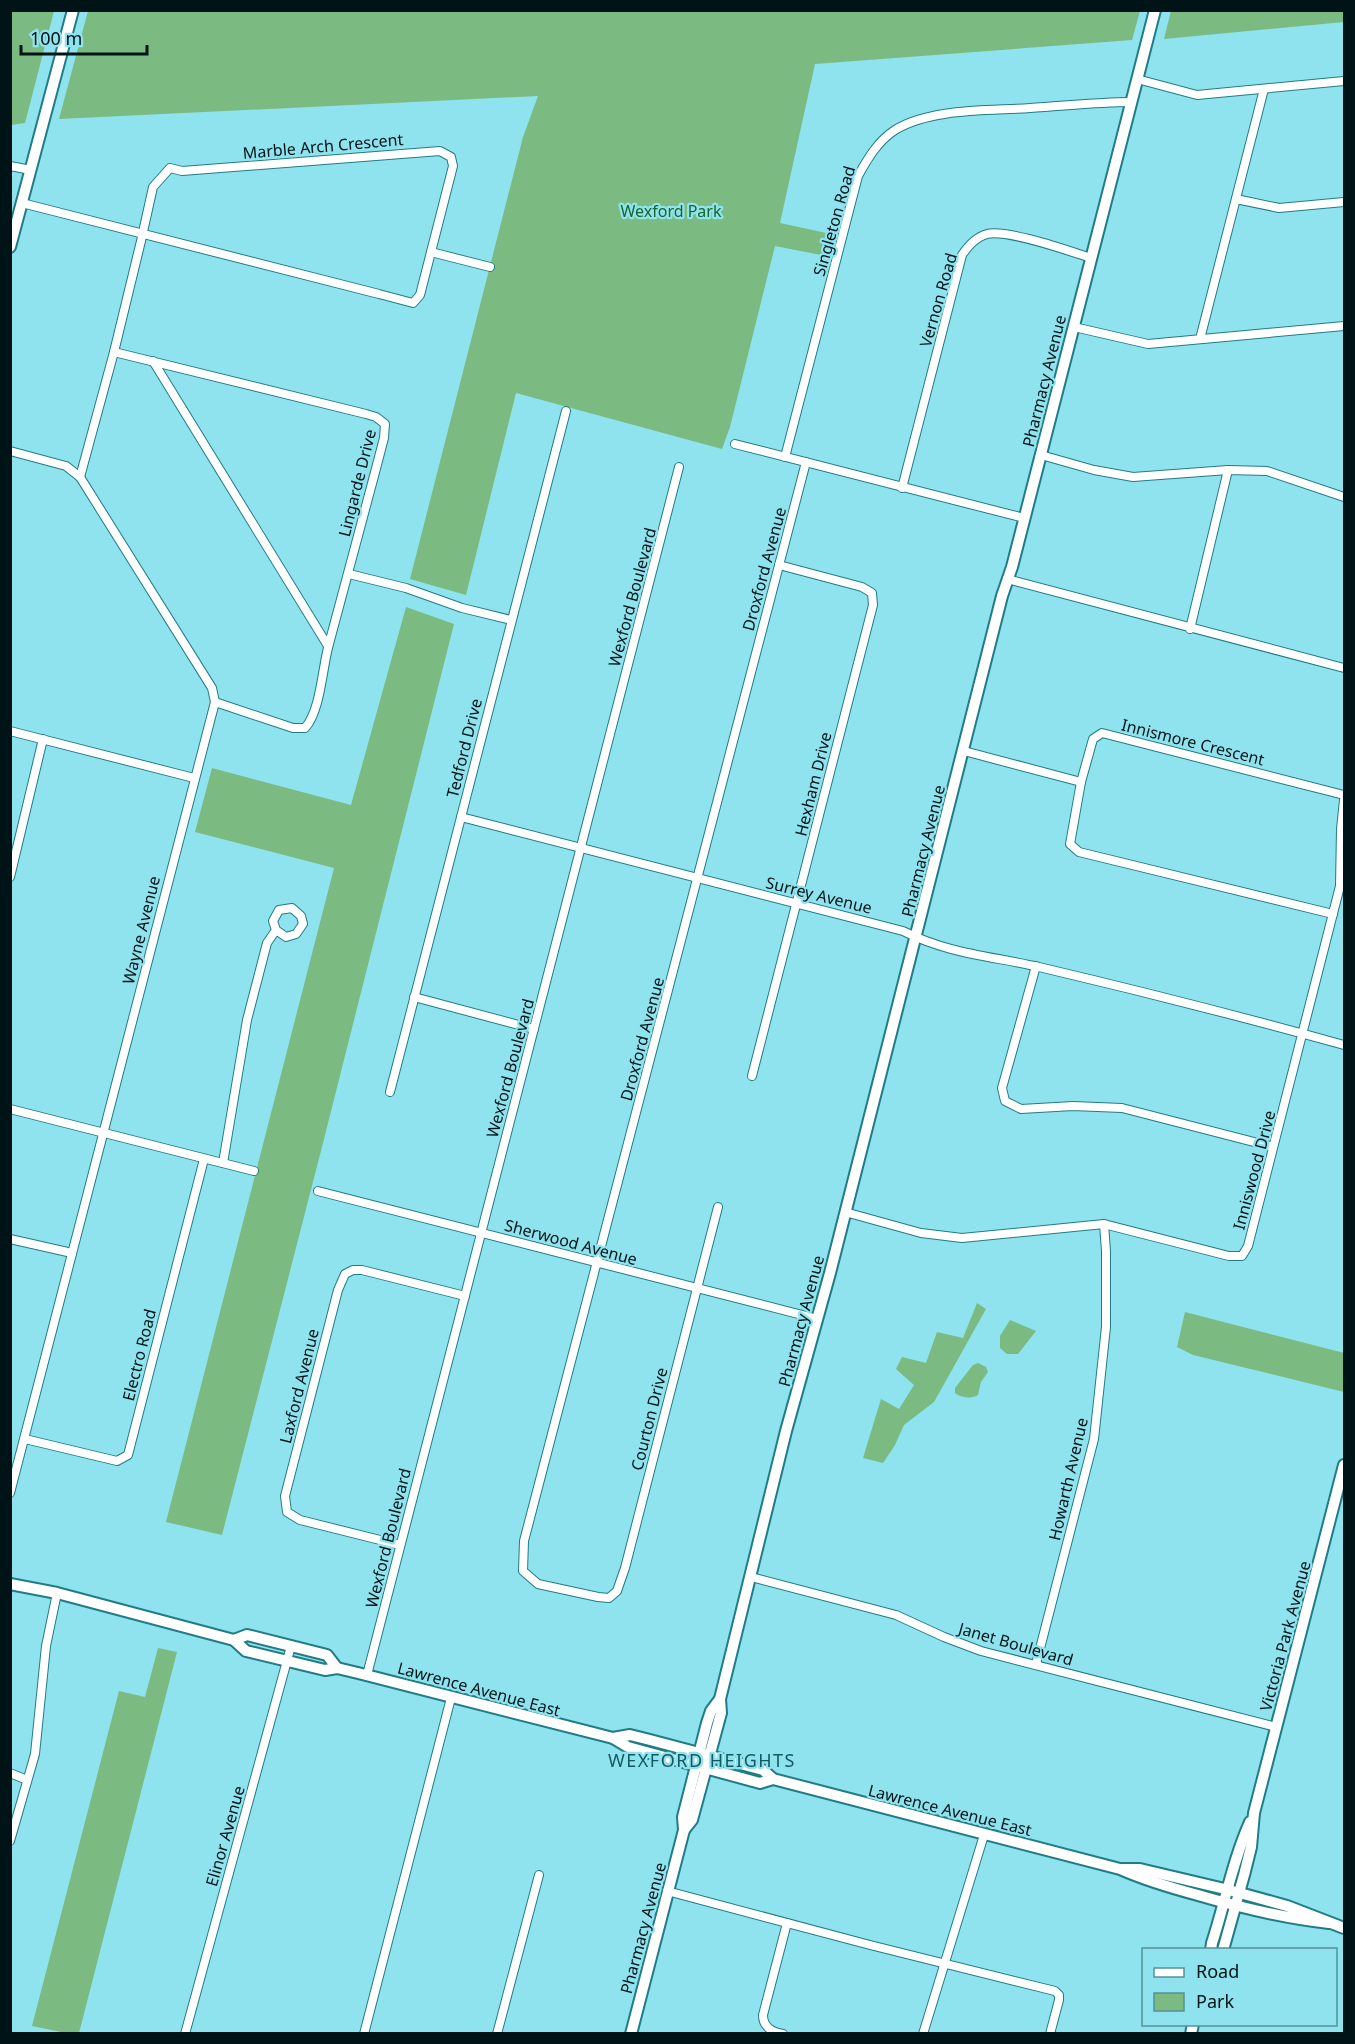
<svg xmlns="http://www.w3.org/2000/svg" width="1355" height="2044" font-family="'Noto Sans',sans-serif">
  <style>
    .green { fill: #7bba80 }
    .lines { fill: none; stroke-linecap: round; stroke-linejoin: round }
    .street-casing { stroke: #207c86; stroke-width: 10 }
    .secondary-casing { stroke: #207c86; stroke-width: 14 }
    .street { stroke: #fff; stroke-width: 8 }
    .secondary { stroke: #fff; stroke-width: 10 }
    .labels { text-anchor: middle; stroke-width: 4.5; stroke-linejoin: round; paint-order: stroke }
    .street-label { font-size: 16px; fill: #001316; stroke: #8fe3ee }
    .park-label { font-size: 16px; fill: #186628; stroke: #8fe3ee }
    .neighbourhood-label { font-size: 18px; letter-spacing: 1.5px; fill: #135961; stroke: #8fe3ee }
  </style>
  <rect width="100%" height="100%" fill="#8fe3ee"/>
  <!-- green -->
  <g class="green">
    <polygon points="11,10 54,11 25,123 11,125"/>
    <polygon points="88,11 1140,11 1132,40 815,64 780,223 831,234 826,256 775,246 730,427 722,449 516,393 466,595 410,579 523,137 538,96 59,119"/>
    <polygon points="1171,11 1344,11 1344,22 1164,39"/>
    <polygon points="406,607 454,624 323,1143 222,1535 166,1522 334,868 195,832 212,768 351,805"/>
    <polygon points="977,1303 986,1309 934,1402 904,1425 895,1445 883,1463 863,1458 881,1399 899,1409 914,1385 896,1369 902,1357 926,1363 937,1332 963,1338"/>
    <polygon points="1185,1312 1344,1353 1344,1392 1193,1355 1177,1347"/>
    <polygon points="1010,1320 1036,1331 1018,1354 1007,1354 1000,1348 1000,1336"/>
    <path d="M978 1363 986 1367 988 1372 981 1382 978 1395C972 1399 961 1398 955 1393V1388L973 1365Z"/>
    <polygon points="158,1648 177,1652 79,2033 66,2033 32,2026 119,1691 145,1697"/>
  </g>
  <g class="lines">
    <!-- street casing -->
    <g class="street-casing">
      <g id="street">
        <polyline points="1137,79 1197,95 1344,81"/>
        <polyline points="10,166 31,170"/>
        <polyline points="1236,199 1279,208 1344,202"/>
        <path d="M22 203C141 234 260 264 379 294L413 303 420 295 453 166 451 157 440 151 182 171 170 168 153 187 141 241 114 352 80 477"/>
        <polyline points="431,252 490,267"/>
        <polyline points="1074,327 1148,344 1344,326"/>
        <polyline points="1200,339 1264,89"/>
        <path d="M114 352 366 414 376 417 385 424 384 438C366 507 347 576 329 644 322 668 321 710 305 728H293L215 702"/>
        <polyline points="153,361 328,646"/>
        <polyline points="735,444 1024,518"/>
        <polyline points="10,451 66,466 80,477 212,688 215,702 10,1493"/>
        <polyline points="1041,455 1094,470 1133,477 1228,470 1267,471 1344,497"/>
        <path d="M785 457 858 176C868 158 878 141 895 130 930 108 990 111 1030 108 1064 106 1097 102 1131 102"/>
        <path d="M902 488 962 255C968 246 976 237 987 234 1007 229 1069 251 1091 258"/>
        <polyline points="349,574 406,588 462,608 511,620"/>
        <polyline points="1007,579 1344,668"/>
        <polyline points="1190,629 1228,470"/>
        <polyline points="10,731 194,778"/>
        <polyline points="964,751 1081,782 1093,739 1102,733 1344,795"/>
        <polyline points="1081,782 1070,844 1079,852 1333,914"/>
        <path d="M461 817 903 931C949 954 991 956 1039 967 1141 991 1243 1017 1344 1045"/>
        <polyline points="10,877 43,739"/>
        <polyline points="1036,966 1002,1088 1005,1101 1021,1109 1073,1106 1122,1108 1273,1147"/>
        <polyline points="414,997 534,1029"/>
        <polyline points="752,1076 873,605 872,593 862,587 779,565"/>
        <polyline points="390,1092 566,411"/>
        <polyline points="10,1109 254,1171"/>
        <polyline points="223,1163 247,1020 267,943 276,930 273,921 279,910 292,908 301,916 303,924 296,934 286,937 276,930"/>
        <polyline points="318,1191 818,1319"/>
        <polyline points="718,1207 625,1568 617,1591 609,1598 598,1597 538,1584 523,1571 524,1541 806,462"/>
        <polyline points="845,1212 921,1233 962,1238 1104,1224 1229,1256 1242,1256 1248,1246 1340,886 1341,829 1344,800"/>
        <polyline points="10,1239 72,1253"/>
        <polyline points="25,1439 117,1461 128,1455 204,1159"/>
        <polyline points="400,1545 300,1520 287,1512 285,1496 338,1290 345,1274 353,1270 362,1270 465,1296"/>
        <polyline points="751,1577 896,1615 944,1637 981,1651 1276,1727"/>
        <polyline points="1036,1664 1094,1439 1106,1327 1106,1251 1104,1224"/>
        <polyline points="367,1675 679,467"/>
        <polyline points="10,1773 27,1780"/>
        <polyline points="10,1841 35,1754 46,1646 57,1593"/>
        <polyline points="667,1891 870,1945 1055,1991 1059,1995 1059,2000 1050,2034"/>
        <polyline points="185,2034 291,1646"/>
        <polyline points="364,2034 451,1698"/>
        <polyline points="497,2034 539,1875"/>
        <path d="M783 2034C773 2032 763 2028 763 2015L787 1923"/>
        <polyline points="923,2034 984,1835"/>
      </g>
    </g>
    <!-- secondary casing -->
    <g class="secondary-casing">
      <g id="secondary">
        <polyline points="10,247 73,10"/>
        <polyline points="10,1584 57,1593 234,1640 246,1651 325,1670 337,1668 358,1673 613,1738 628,1747 760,1783 773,1779"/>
        <polyline points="234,1640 247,1635 327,1655 337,1668"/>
        <path d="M613 1738 630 1735 650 1740 763 1770 773 1779 1120 1869C1145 1880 1172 1888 1198 1895 1242 1908 1284 1918 1329 1923"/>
        <polyline points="684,1830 692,1820 721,1713 720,1699 786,1431 830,1273 1002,596 1012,567 1155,10"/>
        <polyline points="1123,1869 1140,1869 1229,1890 1287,1906 1344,1928"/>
        <path d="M1211 1950 1212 1943C1225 1903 1233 1860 1250 1822"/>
        <polyline points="1223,1950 1244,1875 1251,1847 1254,1813 1344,1465"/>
        <polyline points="631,2034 684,1830 683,1817 707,1723 711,1711 720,1699"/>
        <polyline points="1191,2034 1193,2024"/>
      </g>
    </g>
    <!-- street -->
    <use href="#street" class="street"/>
    <!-- secondary -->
    <use href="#secondary" class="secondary"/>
  </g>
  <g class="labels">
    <!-- street labels -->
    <g class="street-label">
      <text transform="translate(323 146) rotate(-5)" y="6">Marble Arch Crescent</text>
      <text transform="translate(834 221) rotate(-74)" y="6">Singleton Road</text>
      <text transform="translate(938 300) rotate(-74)" y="6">Vernon Road</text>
      <text transform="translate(1044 381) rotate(-76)" y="6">Pharmacy Avenue</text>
      <text transform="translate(357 483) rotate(-76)" y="6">Lingarde Drive</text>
      <text transform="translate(764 569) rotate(-75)" y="6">Droxford Avenue</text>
      <text transform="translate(632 597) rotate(-75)" y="6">Wexford Boulevard</text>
      <text transform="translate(1193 742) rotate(14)" y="6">Innismore Crescent</text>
      <text transform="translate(464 748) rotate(-76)" y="6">Tedford Drive</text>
      <text transform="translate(813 784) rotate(-76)" y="6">Hexham Drive</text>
      <text transform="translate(923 851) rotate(-76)" y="6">Pharmacy Avenue</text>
      <text transform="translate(819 895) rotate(14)" y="6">Surrey Avenue</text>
      <text transform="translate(141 930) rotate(-76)" y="6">Wayne Avenue</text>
      <text transform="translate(642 1039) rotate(-75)" y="6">Droxford Avenue</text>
      <text transform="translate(510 1068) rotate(-75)" y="6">Wexford Boulevard</text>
      <text transform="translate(1254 1170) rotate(-75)" y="6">Inniswood Drive</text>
      <text transform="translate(571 1242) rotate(15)" y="6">Sherwood Avenue</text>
      <text transform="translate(801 1321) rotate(-75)" y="6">Pharmacy Avenue</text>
      <text transform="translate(139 1355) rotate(-76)" y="6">Electro Road</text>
      <text transform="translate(299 1386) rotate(-76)" y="6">Laxford Avenue</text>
      <text transform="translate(649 1419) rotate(-76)" y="6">Courton Drive</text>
      <text transform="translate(1068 1479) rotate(-77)" y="6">Howarth Avenue</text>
      <text transform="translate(388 1538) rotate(-76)" y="6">Wexford Boulevard</text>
      <text transform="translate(1285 1636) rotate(-75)" y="6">Victoria Park Avenue</text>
      <text transform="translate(1016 1644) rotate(16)" y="6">Janet Boulevard</text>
      <text transform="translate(479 1689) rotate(15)" y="6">Lawrence Avenue East</text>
      <text transform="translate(950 1810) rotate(14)" y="6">Lawrence Avenue East</text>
      <text transform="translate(225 1836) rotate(-74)" y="6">Elinor Avenue</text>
      <text transform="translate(643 1928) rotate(-75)" y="6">Pharmacy Avenue</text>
    </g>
    <!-- park labels -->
    <g class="park-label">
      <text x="671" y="217">Wexford Park</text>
    </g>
    <!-- neighbourhood labels -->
    <g class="neighbourhood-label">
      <text x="702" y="1767">WEXFORD HEIGHTS</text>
    </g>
  </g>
  <!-- border -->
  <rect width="1355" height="2044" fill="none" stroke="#001316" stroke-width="24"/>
  <!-- legend -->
  <rect x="1142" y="1948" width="195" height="78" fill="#8fe3ee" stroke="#569098" stroke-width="1.5"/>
  <rect x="1154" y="1968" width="30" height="9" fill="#ffffff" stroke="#569098" stroke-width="1.5"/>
  <text x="1196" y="1978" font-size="18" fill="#001316">Road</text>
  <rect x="1154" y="1993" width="30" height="18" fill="#7bba80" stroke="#569098" stroke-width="1.5"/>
  <text x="1196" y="2008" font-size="18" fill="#001316">Park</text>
  <!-- scale -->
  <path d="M21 45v9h126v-9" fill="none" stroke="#001316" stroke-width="3"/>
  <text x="30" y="45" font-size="18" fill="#001316" stroke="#8fe3ee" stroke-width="4.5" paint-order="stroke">100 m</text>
</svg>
